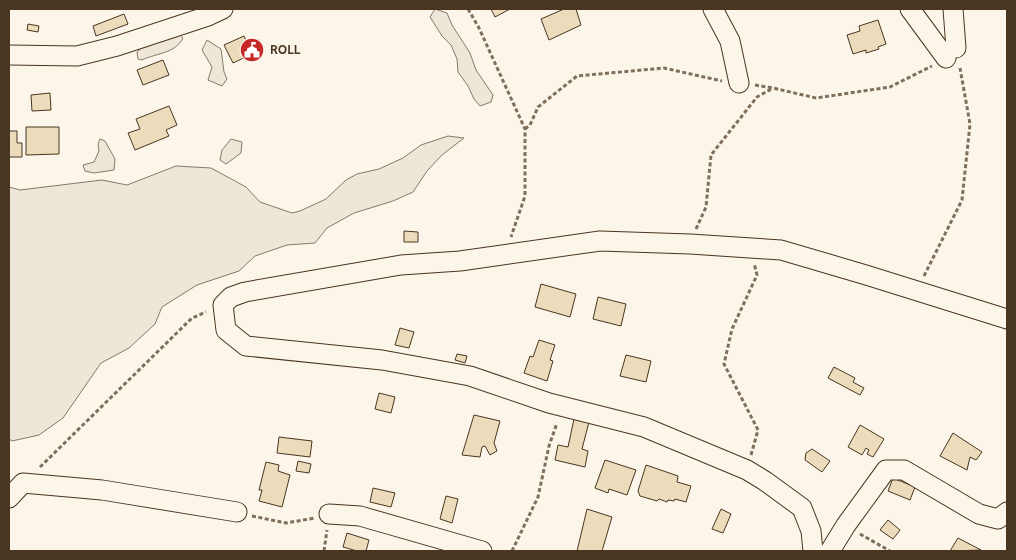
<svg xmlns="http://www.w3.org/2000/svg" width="1016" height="560" font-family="Ubuntu,sans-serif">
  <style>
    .green { fill: #ede6d9; stroke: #887966 }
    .building { fill: #ecdcbc; stroke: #4a3520 }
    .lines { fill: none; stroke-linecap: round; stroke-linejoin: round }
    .minor-casing { stroke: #4a3520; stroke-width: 21 }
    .path { stroke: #7f6f5c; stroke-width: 3; stroke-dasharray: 4 2.5; stroke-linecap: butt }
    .minor { stroke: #fbf6e9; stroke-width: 19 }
    .labels { text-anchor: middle; stroke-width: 4; stroke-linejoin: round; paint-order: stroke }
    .poi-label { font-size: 12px; font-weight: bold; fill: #4a3520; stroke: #fbf6e9; text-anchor: start }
  </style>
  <rect width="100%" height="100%" fill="#fbf6e9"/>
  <!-- green -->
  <g class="green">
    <polygon points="435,9 447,13 452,25 470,53 476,70 493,95 491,102 480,106 474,99 468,86 458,72 457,59 451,45 442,36 430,17"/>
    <path d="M180 35 183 38C175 54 156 53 142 60L138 59 137 52C148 40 165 40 180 35Z"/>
    <polygon points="207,40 221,49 224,72 227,79 222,86 208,80 212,67 202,50"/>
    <polygon points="448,136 464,138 442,155 427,171 413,192 393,201 354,213 327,228 315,243 287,245 255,256 239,271 197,285 162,307 155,324 129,348 101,363 63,418 39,435 12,441 9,439 9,187 20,190 102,180 127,185 176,166 211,168 246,187 260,202 292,213 300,211 326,199 346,180 357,174 379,169 403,158 421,145"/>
    <polygon points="100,139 105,141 115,159 114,170 94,173 85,171 83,165 94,162 99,151 98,144"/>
    <polygon points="231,139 242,142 241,153 226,164 220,160 222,150"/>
  </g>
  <!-- building -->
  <g class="building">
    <polygon points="491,9 510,9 495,17"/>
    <polygon points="564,9 576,9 581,25 549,40 541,19"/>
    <polygon points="124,14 128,24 96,36 93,26"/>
    <polygon points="878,20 886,44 878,47 879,49 866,53 866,50 853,54 847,35 860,31 859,26"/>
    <polygon points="28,24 39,26 38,32 27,30"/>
    <polygon points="244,36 252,54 233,63 224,45"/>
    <polygon points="163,60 169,75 143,85 137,70"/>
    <polygon points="50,93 51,110 32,111 31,95"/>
    <polygon points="169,106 177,125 166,130 169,136 135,150 128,133 140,129 136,119"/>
    <polygon points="26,127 59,127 59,154 26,155"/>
    <polygon points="9,131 17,131 17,143 22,143 22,157 9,157"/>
    <polygon points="404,231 418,232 418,242 404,242"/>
    <polygon points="541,284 576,294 570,317 535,307"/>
    <polygon points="598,297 626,304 621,326 593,319"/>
    <polygon points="400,328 414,332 409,348 395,345"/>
    <polygon points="539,340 555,345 550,360 553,361 547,381 524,373 530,356 533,357"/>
    <polygon points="457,354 467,356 465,363 455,360"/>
    <polygon points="626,355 651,361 646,382 620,376"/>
    <polygon points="834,367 855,378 853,382 864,388 860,395 828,378"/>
    <polygon points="379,393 395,397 391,413 375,409"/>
    <polygon points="474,415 500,421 494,443 497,451 490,455 485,446 482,447 480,457 462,455"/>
    <polygon points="574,419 589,422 582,449 588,451 585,467 555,460 558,445 568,447"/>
    <polygon points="860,425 884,439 873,457 867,454 869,450 866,448 862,455 848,447"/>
    <polygon points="953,433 982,452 976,460 970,457 967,470 940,456"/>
    <polygon points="279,437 312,441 310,457 277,453"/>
    <polygon points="812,449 830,461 822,472 805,460 806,453"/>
    <polygon points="605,460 636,470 627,495 609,489 608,493 595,488"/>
    <polygon points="298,461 311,464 309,473 296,471"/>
    <polygon points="266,462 279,465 278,471 290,475 282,507 259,501 262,490 259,490"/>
    <polygon points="646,465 678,476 677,482 691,486 686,502 675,499 674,501 668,500 667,502 659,499 657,501 640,496 638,491"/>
    <polygon points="893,478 915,487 910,500 888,491"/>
    <polygon points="373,488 395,493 391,507 370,502"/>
    <polygon points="446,496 458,499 452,523 440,519"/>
    <polygon points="587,509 612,517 602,551 577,551"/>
    <polygon points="721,509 731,514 723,533 712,529"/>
    <polygon points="888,520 900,530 893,539 880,530"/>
    <polygon points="347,533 369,540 366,551 357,551 343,547"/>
    <polygon points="958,538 981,550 950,551"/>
  </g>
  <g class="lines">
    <!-- minor casing -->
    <g class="minor-casing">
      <g id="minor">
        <polyline points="713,9 730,41 739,83"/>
        <polyline points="910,9 946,58"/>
        <polyline points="953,9 956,48"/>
        <polyline points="9,55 77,56 117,46 208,16 223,9"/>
        <polyline points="9,498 23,483 102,490 237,512"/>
        <polyline points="329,514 360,516 482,551"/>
        <polyline points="813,551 811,531 802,508 765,481 747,470 644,427 549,403 470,376 382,360 246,346 226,330 223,305 231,297 245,292 401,265 460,261 600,241 690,244 781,250 866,275 1007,319"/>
        <polyline points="830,551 846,525 886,470 904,470 979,514 998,519 1007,512"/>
      </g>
    </g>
    <!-- path -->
    <g class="path">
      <polyline points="468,9 479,28 525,129 525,196 511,237"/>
      <polyline points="755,85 773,88 816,98 890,87 932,66"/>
      <polyline points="525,129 530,125 538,107 577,76 664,68 722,81"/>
      <polyline points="696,229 706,207 711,155 757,97 773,88"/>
      <polyline points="924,276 962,200 970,124 960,68"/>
      <polyline points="751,455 758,430 724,364 732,329 757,275 754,263"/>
      <polyline points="40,467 192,318 206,312"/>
      <polyline points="252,516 286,523 315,518"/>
      <polyline points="860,534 890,551"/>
      <polyline points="324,551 327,530"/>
      <polyline points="512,551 538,497 549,446 557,423"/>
    </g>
    <!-- minor -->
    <use href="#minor" class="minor"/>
  </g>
  <!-- icons -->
  <defs>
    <g id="civic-disc" transform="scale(1.25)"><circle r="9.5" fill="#c62828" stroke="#fbf6e9"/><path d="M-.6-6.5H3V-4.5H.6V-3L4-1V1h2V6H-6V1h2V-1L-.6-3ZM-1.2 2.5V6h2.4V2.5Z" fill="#fff"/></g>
  </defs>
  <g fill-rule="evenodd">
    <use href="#civic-disc" x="252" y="50"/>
  </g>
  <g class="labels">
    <!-- poi labels -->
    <g class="poi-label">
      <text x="270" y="54">ROLL</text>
    </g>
  </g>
  <!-- border -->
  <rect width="1016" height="560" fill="none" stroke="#4a3520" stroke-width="20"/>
</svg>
